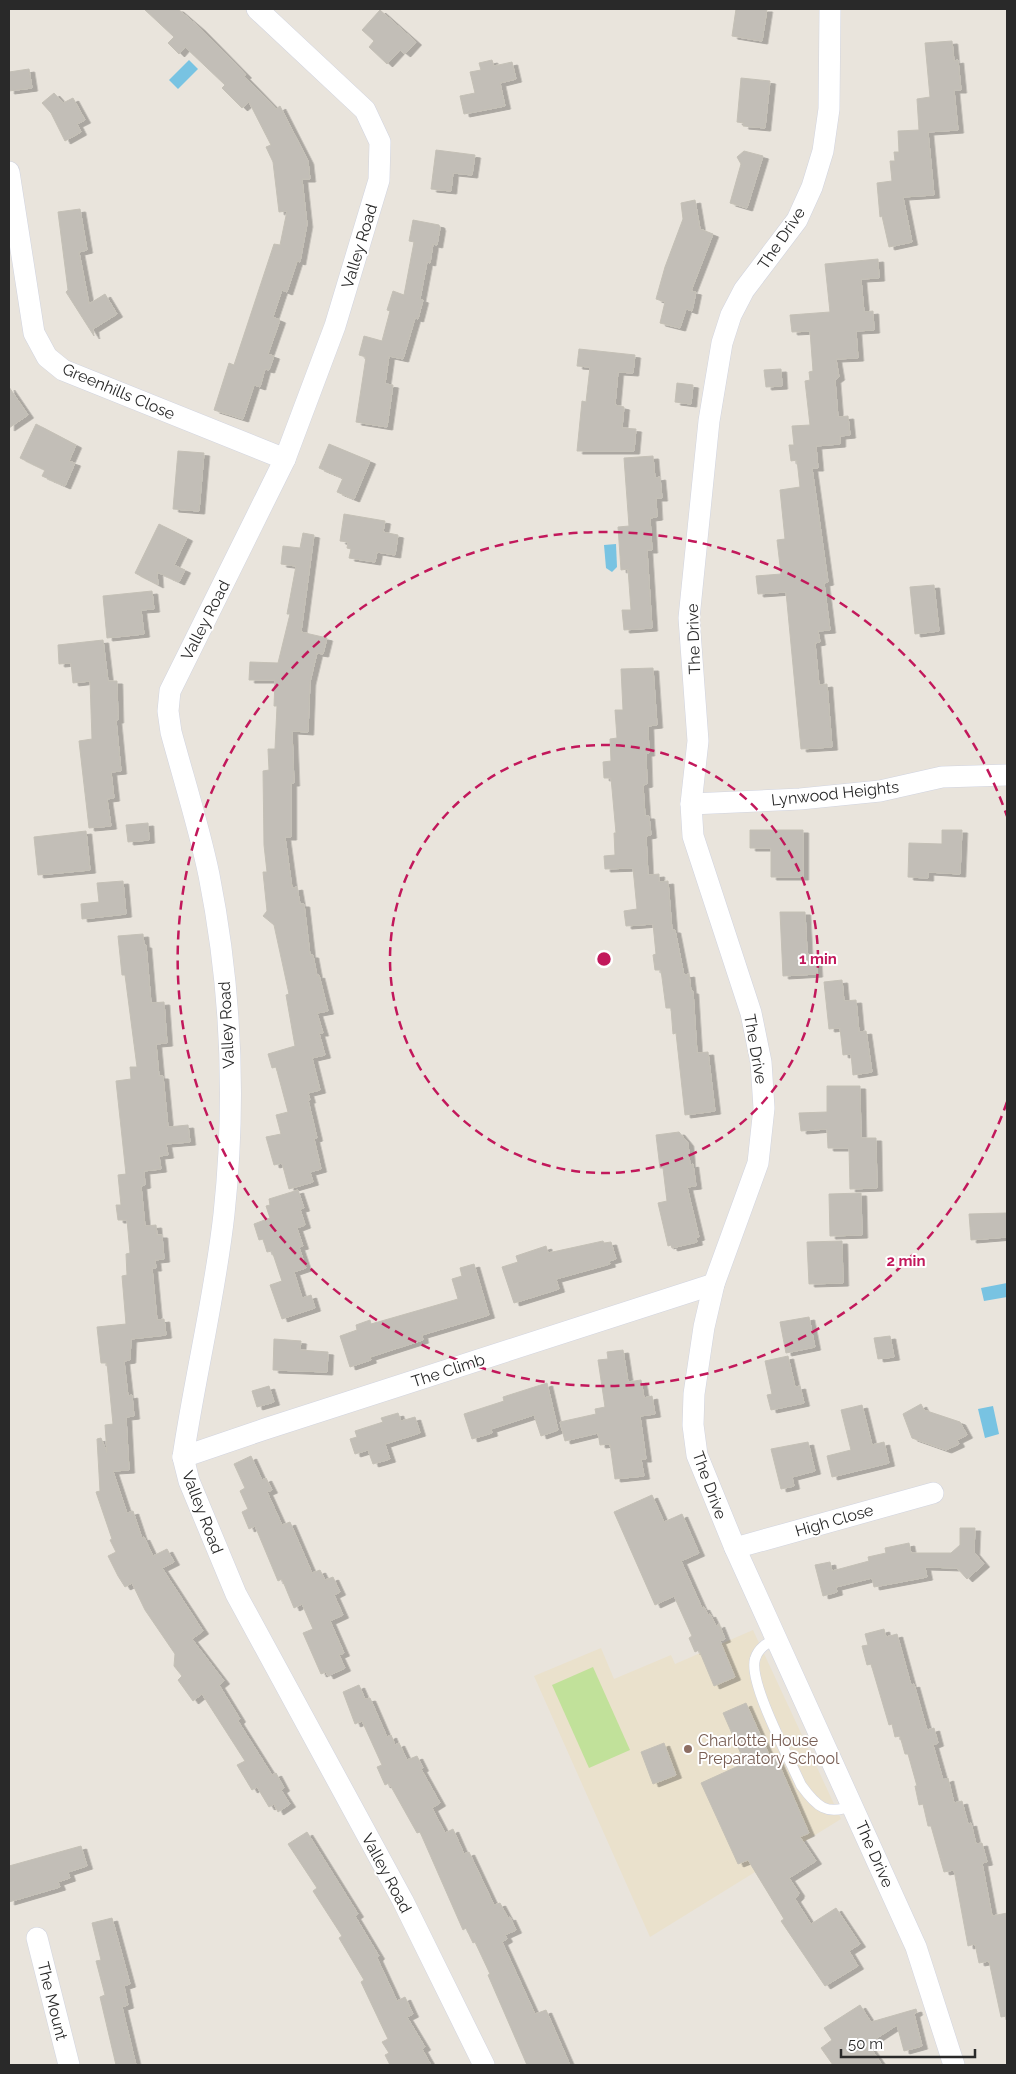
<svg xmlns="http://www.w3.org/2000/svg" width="1016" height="2074" font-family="Raleway,sans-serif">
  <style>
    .education { fill: #eae1cc }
    .pitch { fill: #c1e19a }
    .water { fill: #78c3e2 }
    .building { fill: #c2beb7; stroke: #c4c0b6; filter: url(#shadow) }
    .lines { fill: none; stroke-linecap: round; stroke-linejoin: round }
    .service-casing { stroke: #d1d4e0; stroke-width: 11 }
    .minor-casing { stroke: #d1d4e0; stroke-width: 22 }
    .service { stroke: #fff; stroke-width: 10 }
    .minor { stroke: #fff; stroke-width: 21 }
    .ring { fill: none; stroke: #c2185b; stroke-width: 2.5; stroke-dasharray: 9 6 }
    .education-dot { fill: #8d6e63; stroke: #fff; stroke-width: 2 }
    .labels { text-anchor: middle; stroke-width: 4; stroke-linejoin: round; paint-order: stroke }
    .street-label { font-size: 16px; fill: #292929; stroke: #fff }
    .education-label { font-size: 16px; fill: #785e54; stroke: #fff; text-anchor: start }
    .centre { fill: #c2185b; stroke: #fff; stroke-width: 2.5 }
    .ring-label { font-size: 15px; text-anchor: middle; font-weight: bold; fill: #c2185b; stroke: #fff; stroke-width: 4; stroke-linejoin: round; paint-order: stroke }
  </style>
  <defs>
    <filter id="shadow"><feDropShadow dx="5.5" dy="3" stdDeviation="0" flood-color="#0004"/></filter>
  </defs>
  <rect width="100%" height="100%" fill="#e9e4dc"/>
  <!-- education -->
  <polygon class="education" points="753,1630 841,1819 650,1937 534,1676 601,1648 614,1679 671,1655 675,1664"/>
  <!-- pitch -->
  <polygon class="pitch" points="593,1667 630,1750 589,1768 552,1685"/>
  <!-- water -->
  <g class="water">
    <polygon points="189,60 198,69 178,89 169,80"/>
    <polygon points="616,544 617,567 612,572 606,568 604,545"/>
    <polygon points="1007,1283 1007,1297 984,1301 981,1288"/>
    <polygon points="993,1406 999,1434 985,1438 978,1409"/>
  </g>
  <!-- building -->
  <g class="building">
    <polygon points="144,9 178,9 200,28 246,75 244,76 276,109 280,106 308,161 310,179 302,179 307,224 300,262 297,261 287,292 282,290 273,317 280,320 268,354 274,356 269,370 265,369 260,387 254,385 243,419 214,410 229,363 234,365 274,244 280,245 287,211 279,212 273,162 266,147 271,145 249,102 242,108 222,88 225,85 185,47 179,54 168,43 174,37"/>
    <polygon points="736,9 767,9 762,41 732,36"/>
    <polygon points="380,10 416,42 405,54 400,50 387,64 369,47 374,41 362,30"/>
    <polygon points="952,41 954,61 958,60 961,90 954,90 958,130 928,132 934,195 903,197 912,242 889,247 882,216 880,217 877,183 892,181 890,161 895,161 894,152 899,152 898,131 919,130 917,99 930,97 925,43"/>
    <polygon points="492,60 494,66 512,62 516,79 500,83 505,106 464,114 460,96 475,93 470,72 481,70 479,63"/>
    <polygon points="29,69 32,88 9,91 9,72"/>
    <polygon points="741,78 770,81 765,128 743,126 744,123 737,122"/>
    <polygon points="54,93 63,103 73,98 85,120 77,124 81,132 65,141 51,113 42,103"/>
    <polygon points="436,150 475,155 472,175 453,173 451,191 431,189"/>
    <polygon points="744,151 763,156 747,208 730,203 741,164 737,157"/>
    <polygon points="695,200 700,229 713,234 691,291 696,292 692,311 686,309 680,328 660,323 665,302 656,299 665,267 683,219 681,203"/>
    <polygon points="80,209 87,250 79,252 89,304 105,294 117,314 93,329 94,336 66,292 68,290 58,212"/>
    <polygon points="413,220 439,225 440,228 437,245 433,244 430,263 427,262 420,299 423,300 418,319 415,318 403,359 389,356 385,384 393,385 387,427 356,422 366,357 359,355 364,336 382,341 390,311 387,310 393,291 404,295 414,242 409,241"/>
    <polygon points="878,259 879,278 861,279 864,312 873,311 874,330 856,331 858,358 836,359 839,377 835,380 838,417 848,416 850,435 840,436 840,444 816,446 818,468 812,468 828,582 824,583 830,630 818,631 820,642 815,643 819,685 827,684 832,747 801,749 786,592 758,594 756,576 781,574 777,540 785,539 780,490 800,487 797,460 791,461 789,445 794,445 792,426 810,425 805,381 810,380 809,372 813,371 810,331 792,332 790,315 830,312 825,264"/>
    <polygon points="579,349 635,355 633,373 618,372 615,405 624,407 622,428 636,429 634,451 577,451 582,401 586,402 590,367 577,366"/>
    <polygon points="781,369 782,386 766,387 764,370"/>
    <polygon points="677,383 693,385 691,404 675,402"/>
    <polygon points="9,387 28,415 9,428"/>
    <polygon points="36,424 76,445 69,461 75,463 65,486 42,476 45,470 20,458"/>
    <polygon points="329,444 370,461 354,499 337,492 343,478 319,468"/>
    <polygon points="178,451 204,453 199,511 173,509"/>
    <polygon points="653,456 655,478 660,477 662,498 656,498 657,517 650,518 652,550 647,550 652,628 624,630 622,610 631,610 628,569 621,570 618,527 629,526 624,458"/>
    <polygon points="344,514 385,521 383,532 398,535 395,555 377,552 375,562 349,558 351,549 347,548 348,542 340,541"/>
    <polygon points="159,524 187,538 174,565 185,570 179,582 157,572 158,585 135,573"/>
    <polygon points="303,533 314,535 301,632 327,638 323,654 317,653 310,682 308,732 292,731 294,783 291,783 291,837 285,837 292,888 297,887 300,904 304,904 310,955 313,955 317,976 319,975 328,1011 317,1013 323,1033 319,1033 325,1055 312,1058 320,1090 308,1093 310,1100 308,1100 317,1138 314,1139 321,1169 310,1172 313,1182 289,1189 282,1163 274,1165 266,1137 281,1134 276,1115 288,1112 276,1067 272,1068 268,1054 295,1046 286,995 289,994 274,925 263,916 267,911 263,872 267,872 264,845 263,771 269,770 268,749 275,749 277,706 274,706 275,680 249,680 250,662 278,663 290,614 287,614 296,566 281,564 283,546 300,548"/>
    <polygon points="934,585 939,631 915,634 910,587"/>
    <polygon points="152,591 154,609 141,610 144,634 107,638 103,596"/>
    <polygon points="103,640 108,681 117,681 118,720 116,720 121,771 111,772 114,798 107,799 111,826 89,828 79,741 92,739 90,681 73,683 71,663 59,664 58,645"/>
    <polygon points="653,668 657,725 648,726 649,753 646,753 647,784 643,785 645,816 649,816 651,835 646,836 648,875 659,874 659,882 668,881 672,930 675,930 684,975 689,974 691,991 693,991 697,1053 708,1052 715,1111 685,1115 676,1033 673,1034 671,1008 666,1008 661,970 655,970 653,955 656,954 653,924 626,926 624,911 637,909 633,868 605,869 604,856 615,855 614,833 616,833 611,778 604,778 603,762 611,761 610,739 617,738 615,710 623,710 621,669"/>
    <polygon points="148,823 149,840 128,842 126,825"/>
    <polygon points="750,830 803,830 803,877 771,877 771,848 750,848"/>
    <polygon points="942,830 962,830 960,874 928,872 928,878 908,877 909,843 942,844"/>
    <polygon points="86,831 90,870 38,875 34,837"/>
    <polygon points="123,881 126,914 82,919 81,904 99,902 97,883"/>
    <polygon points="780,912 805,912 807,951 808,955 816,955 817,974 783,976"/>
    <polygon points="143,934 144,945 146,945 151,1003 164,1002 167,1043 156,1044 159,1076 163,1076 168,1127 188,1125 190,1142 166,1144 168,1155 159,1156 161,1169 144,1171 145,1185 141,1186 145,1226 156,1225 157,1235 162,1235 164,1259 155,1260 156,1268 152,1268 157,1320 164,1319 166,1335 131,1339 130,1360 124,1361 128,1396 132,1395 134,1416 126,1417 129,1470 113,1471 127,1513 133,1511 142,1538 144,1537 153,1556 167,1549 174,1562 162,1568 203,1631 192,1639 224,1681 219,1685 240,1719 238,1721 272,1775 276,1773 284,1788 281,1790 290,1804 278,1812 274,1804 269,1807 257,1787 252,1790 237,1765 245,1761 202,1694 193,1701 178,1680 182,1676 174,1666 175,1654 145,1610 132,1583 125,1587 118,1576 108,1556 116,1552 110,1540 112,1539 96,1492 100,1491 97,1439 101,1438 107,1453 105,1425 113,1424 107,1363 101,1363 97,1327 126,1324 122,1276 127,1275 126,1254 130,1253 127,1220 118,1220 116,1205 121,1205 118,1175 126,1174 116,1081 131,1079 130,1067 137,1067 125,975 122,975 118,936"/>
    <polygon points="842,980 844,1001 856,1000 859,1032 866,1031 872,1072 853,1075 851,1054 843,1055 840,1028 829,1029 824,982"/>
    <polygon points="827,1086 860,1086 861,1138 876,1138 877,1188 850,1189 849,1148 828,1148 827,1129 801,1131 799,1113 827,1112"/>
    <polygon points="679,1132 688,1143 690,1165 693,1164 696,1186 687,1187 699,1237 696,1238 697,1242 672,1248 671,1245 668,1246 658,1203 667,1201 663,1168 660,1168 656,1135"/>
    <polygon points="298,1190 304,1208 300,1209 305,1225 297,1228 303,1246 299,1247 306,1268 294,1272 302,1298 311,1295 315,1308 282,1319 270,1285 282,1281 272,1251 267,1252 263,1239 259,1240 254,1224 270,1218 266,1206 270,1205 269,1199"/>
    <polygon points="861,1193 862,1235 830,1236 829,1194"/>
    <polygon points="1007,1213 1007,1237 971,1240 969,1214"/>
    <polygon points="603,1241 604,1243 611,1242 616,1259 609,1261 610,1264 556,1279 559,1289 514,1303 502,1267 518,1262 516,1256 546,1246 548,1253"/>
    <polygon points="842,1241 843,1283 809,1284 807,1242"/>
    <polygon points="474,1264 489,1315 422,1335 423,1340 370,1357 371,1360 350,1367 340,1336 357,1330 356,1325 370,1320 371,1324 458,1299 452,1279 462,1276 460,1268"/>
    <polygon points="809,1317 815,1347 786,1353 780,1322"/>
    <polygon points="890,1336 894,1357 878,1359 874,1338"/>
    <polygon points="274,1339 301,1341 300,1350 328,1352 327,1372 273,1370"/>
    <polygon points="623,1350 628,1382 641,1380 644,1398 652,1396 655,1414 640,1416 646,1459 641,1459 644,1476 615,1479 610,1444 600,1445 598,1433 565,1441 560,1422 596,1414 595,1409 605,1407 598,1360 608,1359 607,1352"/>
    <polygon points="788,1356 795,1387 800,1386 804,1403 771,1410 767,1395 772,1394 765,1361"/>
    <polygon points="547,1383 558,1430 541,1436 534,1415 491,1429 492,1433 472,1439 464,1414 504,1401 503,1397"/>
    <polygon points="269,1386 274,1402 257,1407 252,1391"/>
    <polygon points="921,1404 924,1410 960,1422 967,1435 957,1440 959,1444 946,1450 912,1438 903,1414"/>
    <polygon points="862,1405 872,1445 884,1442 889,1463 832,1477 827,1456 851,1450 841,1410"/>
    <polygon points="398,1413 401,1421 415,1417 420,1433 385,1444 390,1459 373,1464 368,1450 355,1454 350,1439 357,1437 355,1431 383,1422 381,1418"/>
    <polygon points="808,1442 815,1471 792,1477 794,1486 781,1489 771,1449"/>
    <polygon points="251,1456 262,1480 266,1478 272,1490 267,1492 282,1525 290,1522 312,1573 320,1570 325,1580 333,1577 340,1592 334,1595 343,1615 330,1621 344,1653 339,1655 345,1668 328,1676 326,1672 321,1674 303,1633 313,1629 302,1604 294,1608 282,1579 278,1581 255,1526 249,1529 242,1512 248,1509 240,1491 245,1488 234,1464"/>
    <polygon points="652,1495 664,1522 682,1514 699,1553 681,1561 702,1608 704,1607 708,1615 710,1614 716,1626 719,1624 725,1639 720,1641 735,1677 714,1686 699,1650 695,1652 689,1638 692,1636 674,1596 655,1605 614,1512"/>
    <polygon points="960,1528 975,1528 974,1552 984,1564 967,1579 957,1568 925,1567 927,1577 874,1587 872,1578 836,1587 837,1592 823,1596 815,1565 830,1562 832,1571 869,1561 868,1557 886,1553 885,1548 909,1543 911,1553 951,1553 960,1545"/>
    <polygon points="884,1629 886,1637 897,1634 911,1685 914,1684 927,1730 934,1728 938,1743 933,1745 943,1780 948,1778 954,1803 962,1801 968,1824 971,1823 976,1844 982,1843 987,1862 982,1863 992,1916 1007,1913 1007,2016 1001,2017 989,1961 979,1963 975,1944 968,1946 954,1870 944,1872 931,1826 928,1826 923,1804 919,1805 915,1786 917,1786 908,1754 905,1754 900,1736 895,1737 892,1724 889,1725 871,1664 867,1665 862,1646 868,1645 865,1634"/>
    <polygon points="359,1685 365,1699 370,1698 387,1737 391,1735 395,1745 399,1743 407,1760 417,1756 423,1768 421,1769 440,1803 432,1808 445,1833 453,1829 464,1854 469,1852 494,1905 500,1903 508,1918 510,1917 516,1930 505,1935 507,1939 502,1942 535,2014 546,2010 570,2065 527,2065 488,1975 490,1974 475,1942 473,1943 466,1928 463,1930 420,1832 417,1833 389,1783 385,1785 377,1767 382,1765 362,1721 355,1724 343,1692"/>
    <polygon points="746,1703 770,1757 775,1755 809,1833 800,1837 816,1861 789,1878 799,1893 798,1896 795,1899 811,1924 836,1908 860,1944 849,1951 858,1966 825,1986 781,1921 784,1919 748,1860 738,1864 701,1783 745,1763 723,1713"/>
    <polygon points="664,1743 676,1775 653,1784 641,1752"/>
    <polygon points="307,1832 358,1914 355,1916 379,1956 377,1958 397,2001 405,1997 413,2014 407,2017 425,2047 422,2049 431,2065 390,2065 385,2055 389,2053 382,2042 388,2039 361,1982 364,1980 339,1938 342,1936 313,1891 317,1888 288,1844"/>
    <polygon points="81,1846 87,1866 68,1872 70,1878 58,1882 60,1887 9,1902 9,1866"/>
    <polygon points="112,1918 130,1984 124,1986 128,2005 122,2007 136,2065 116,2065 100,1997 105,1995 96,1961 101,1960 92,1923"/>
    <polygon points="860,2005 871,2022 916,2009 917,2012 914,2014 922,2046 904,2051 897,2025 868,2044 882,2065 833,2065 821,2048 832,2040 824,2028"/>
  </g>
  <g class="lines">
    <!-- service casing -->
    <g class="service-casing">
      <path id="service" d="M777 1638C767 1643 758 1648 755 1659 748 1682 790 1760 801 1785 816 1806 827 1817 853 1805"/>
    </g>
    <!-- minor casing -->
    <g class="minor-casing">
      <g id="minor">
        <path d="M257 9 365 110 380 142 379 180 335 326 285 459 170 691 168 711 171 732C184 780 199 827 209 875 231 986 236 1102 224 1214 215 1296 195 1376 183 1457L189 1481 236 1594 403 1901 484 2065"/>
        <polyline points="830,9 829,109 823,151 812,187 797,220 744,290 731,315 722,343 709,421 689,618 698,741 691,804 693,836 751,1013 761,1062 764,1108 758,1163 714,1284 704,1327 694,1394 693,1425 697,1455 735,1548 916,1947 954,2065"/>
        <polyline points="9,172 34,333 47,357 63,370 285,459"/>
        <polyline points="691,804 800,799 880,791 942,777 1007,775"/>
        <polyline points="183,1457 265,1429 714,1284"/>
        <polyline points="735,1548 933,1493"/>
        <polyline points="37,1938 69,2065"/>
      </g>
    </g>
    <!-- service -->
    <use href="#service" class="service"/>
    <!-- minor -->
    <use href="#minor" class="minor"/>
  </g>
  <!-- distance rings -->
  <g class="ring">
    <circle cx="604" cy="959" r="214"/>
    <path d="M1007 1102A427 427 0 1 1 1007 816"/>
  </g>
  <!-- markers -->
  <circle class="education-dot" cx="688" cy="1749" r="5"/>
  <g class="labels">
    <!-- street labels -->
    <g class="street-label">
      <text transform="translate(781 238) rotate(-56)" y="6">The Drive</text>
      <text transform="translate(359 246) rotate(-73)" y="6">Valley Road</text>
      <text transform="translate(119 391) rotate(23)" y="6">Greenhills Close</text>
      <text transform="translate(205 620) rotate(-63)" y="6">Valley Road</text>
      <text transform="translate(693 639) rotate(-92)" y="6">The Drive</text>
      <text transform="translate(835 793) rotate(-6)" y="6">Lynwood Heights</text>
      <text transform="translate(226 1025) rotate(-93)" y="6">Valley Road</text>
      <text transform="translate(756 1049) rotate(80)" y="6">The Drive</text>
      <text transform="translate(448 1370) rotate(-18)" y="6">The Climb</text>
      <text transform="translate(710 1485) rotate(70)" y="6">The Drive</text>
      <text transform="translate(203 1512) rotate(69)" y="6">Valley Road</text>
      <text transform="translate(834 1520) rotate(-16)" y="6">High Close</text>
      <text transform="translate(875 1854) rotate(66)" y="6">The Drive</text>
      <text transform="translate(387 1873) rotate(62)" y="6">Valley Road</text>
      <text transform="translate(53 2001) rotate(76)" y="6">The Mount</text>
    </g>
    <!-- education labels -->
    <g class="education-label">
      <text x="698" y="1746">Charlotte House<tspan x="698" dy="18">Preparatory School</tspan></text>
    </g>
  </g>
  <circle cx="604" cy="959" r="8" class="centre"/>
  <g class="ring-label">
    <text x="818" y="964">1 min</text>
    <text x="906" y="1266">2 min</text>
  </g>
  <!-- border -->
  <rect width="1016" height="2074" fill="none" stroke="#292929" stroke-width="20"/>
  <!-- scale -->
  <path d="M841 2049v8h134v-8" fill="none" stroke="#292929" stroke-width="2.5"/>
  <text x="848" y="2049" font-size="15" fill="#292929" stroke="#ffffff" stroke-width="4" paint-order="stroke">50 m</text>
</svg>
